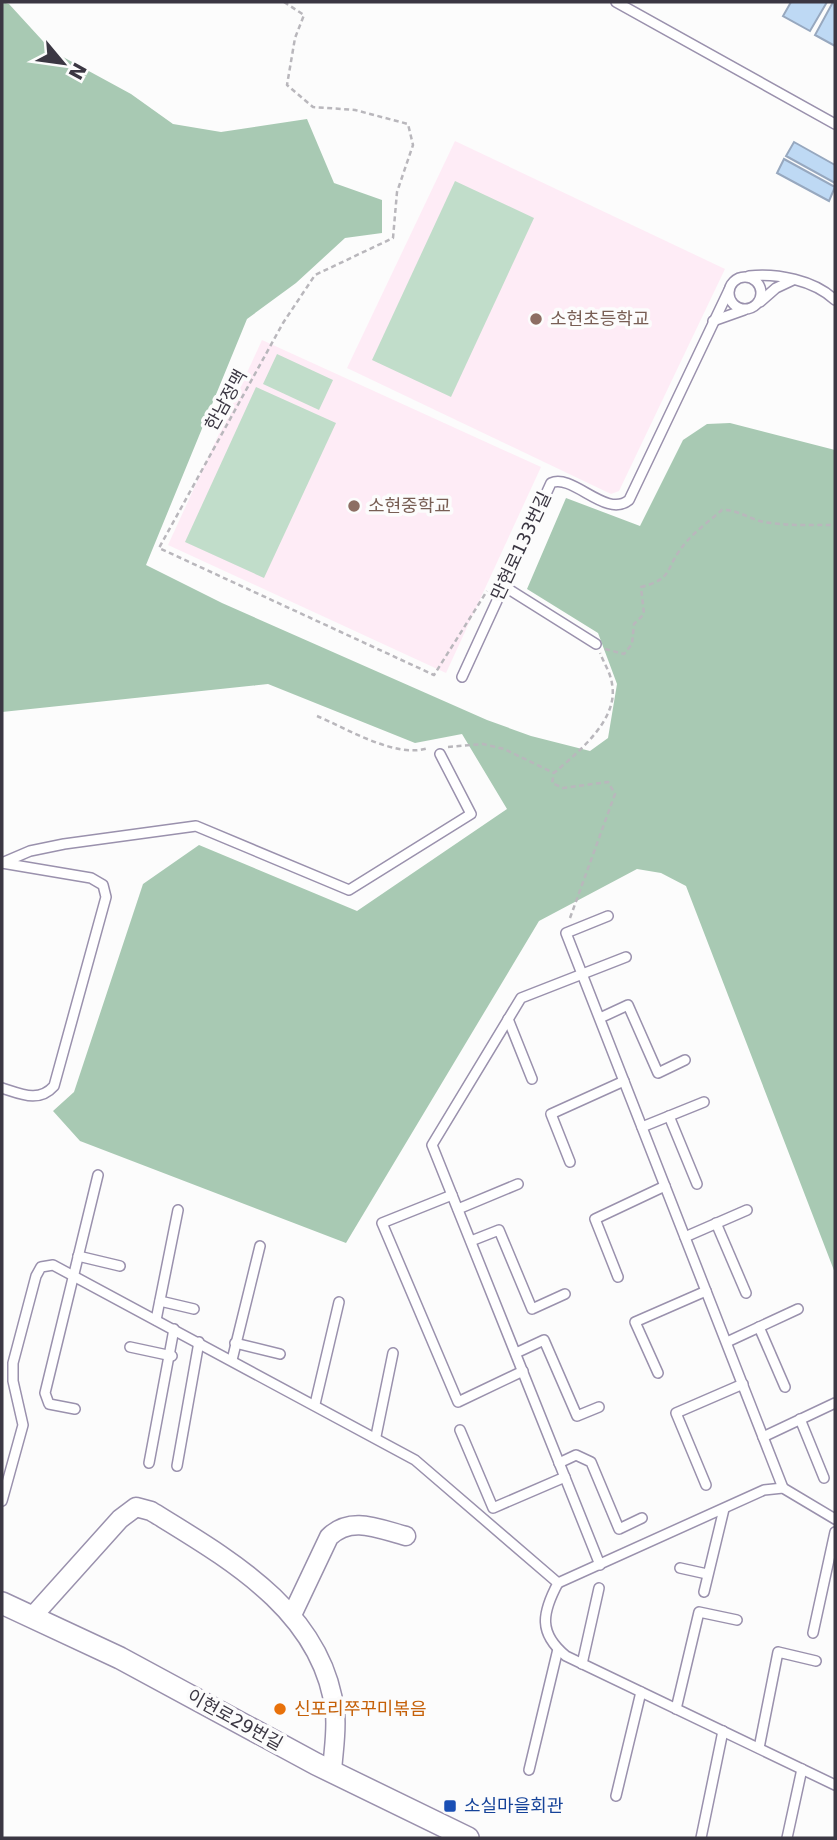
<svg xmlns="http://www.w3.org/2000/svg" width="837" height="1840" font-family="'DejaVu Sans','Noto Sans KR',sans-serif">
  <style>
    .education { fill: #feecf6 }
    .green { fill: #c1ddca }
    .forest { fill: #a8c9b3 }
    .water { fill: #bed9f4; stroke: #97a8bf; stroke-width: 2 }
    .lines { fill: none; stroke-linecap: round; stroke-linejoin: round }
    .service-casing { stroke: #9a91ad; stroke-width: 12 }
    .minor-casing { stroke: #9a91ad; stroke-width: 21 }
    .tertiary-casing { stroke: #9a91ad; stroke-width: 24 }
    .path { stroke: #b9b7bc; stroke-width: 2.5; stroke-dasharray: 5 3.5; stroke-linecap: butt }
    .service { stroke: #fff; stroke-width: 9 }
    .minor { stroke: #fff; stroke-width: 18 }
    .tertiary { stroke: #fff; stroke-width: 21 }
    .education-dot { fill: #8d6e63; stroke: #fcfcfc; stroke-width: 2.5 }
    .food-dot { fill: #e8710a; stroke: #fcfcfc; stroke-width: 2.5 }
    .transit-dot { fill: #1a4fb4; stroke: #fcfcfc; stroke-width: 2.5 }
    .labels { text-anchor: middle; stroke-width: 7; stroke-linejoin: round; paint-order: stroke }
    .education-label { font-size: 18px; fill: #785e54; stroke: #fcfcfc; text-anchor: start }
    .street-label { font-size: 18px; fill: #3b3743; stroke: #fcfcfc }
    .food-label { font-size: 18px; fill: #c56008; stroke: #fcfcfc; text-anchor: start }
    .transit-label { font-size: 18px; fill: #164399; stroke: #fcfcfc; text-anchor: start }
  </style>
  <rect width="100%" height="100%" fill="#fcfcfc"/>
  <!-- education -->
  <g class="education">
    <polygon points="455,141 725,269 619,491 611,494 347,368"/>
    <polygon points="262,340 541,467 446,673 168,545"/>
  </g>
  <!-- green -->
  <g class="green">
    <polygon points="455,181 534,218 451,397 372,360"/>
    <polygon points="277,354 333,380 319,410 263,384"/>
    <polygon points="256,387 336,423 264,578 185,542"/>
  </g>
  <!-- forest -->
  <polygon class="forest" points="2,2 9,4 52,51 131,94 173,124 221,132 307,119 334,183 382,200 382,233 345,238 296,283 247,319 146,565 222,603 487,720 531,736 590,751 608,738 617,684 598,633 527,589 566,498 640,526 683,440 707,424 730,423 835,450 835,1273 686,886 661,873 637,869 539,921 346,1243 80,1141 53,1111 74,1092 143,884 199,845 357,911 507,809 462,734 415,743 268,684 2,712"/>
  <!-- water -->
  <g class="water">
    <polygon points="791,2 827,2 810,31 783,16"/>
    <polygon points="833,2 835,2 835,46 815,35"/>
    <polygon points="794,142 835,165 835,183 786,156"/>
    <polygon points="784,159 835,187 829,201 777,173"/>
  </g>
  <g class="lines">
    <!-- service casing -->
    <g class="service-casing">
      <g id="service">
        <polyline points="616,2 835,124"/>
        <path d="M749 276C777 273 814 280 835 300"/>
        <circle cx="745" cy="293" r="16"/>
        <polyline points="760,302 776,288 793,280"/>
        <polyline points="713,321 744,310"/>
        <polyline points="502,585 596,644"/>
        <path d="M462 677 551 483C573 473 606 519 629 500L729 290"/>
        <polyline points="2,863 30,851 64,844 196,826 349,890 471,814 440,754"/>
        <polyline points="608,916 566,933 783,1488"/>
        <polyline points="600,1018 628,1005 658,1073 685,1060"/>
        <polyline points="508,1019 532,1079"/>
        <path d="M2 1088C21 1094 39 1103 54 1086L106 897 103 885 91 878 2 863"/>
        <polyline points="669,1116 697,1184"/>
        <polyline points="642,1127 704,1102"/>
        <polyline points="570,1162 551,1114 624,1081"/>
        <polyline points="452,1195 382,1223 458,1402 523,1371"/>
        <polyline points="458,1209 518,1184"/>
        <polyline points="716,1223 746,1293"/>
        <polyline points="685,1237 747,1210"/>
        <polyline points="471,1241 499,1230 532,1309 565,1294"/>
        <polyline points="78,1256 120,1266"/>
        <polyline points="618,1277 595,1219 665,1186"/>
        <polyline points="160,1301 194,1309"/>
        <polyline points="156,1320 178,1210"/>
        <polyline points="759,1327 785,1387"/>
        <polyline points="727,1342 798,1309"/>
        <polyline points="235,1343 280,1354"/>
        <polyline points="130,1347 172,1356"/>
        <polyline points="516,1353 544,1340 577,1416 599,1407"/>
        <polyline points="232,1360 260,1246"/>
        <polyline points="658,1373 635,1322 706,1291"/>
        <polyline points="315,1404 339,1302"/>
        <polyline points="75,1409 49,1404 45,1393 98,1175"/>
        <polyline points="800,1419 824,1478"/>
        <polyline points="460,1430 493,1508 565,1477"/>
        <polyline points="376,1436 393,1353"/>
        <polyline points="763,1437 835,1403"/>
        <polyline points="149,1463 174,1329"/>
        <polyline points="559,1463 576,1455 591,1462 619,1529 642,1518"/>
        <polyline points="177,1466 199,1342"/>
        <polyline points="706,1485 676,1413 743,1384"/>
        <path d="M2 1501 23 1425 13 1381V1363L36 1276 41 1267 53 1265 415 1460 558 1583C542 1613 538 1633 566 1656L835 1785"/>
        <polyline points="600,1565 432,1145 521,998 626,957"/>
        <polyline points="680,1568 707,1574"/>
        <polyline points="558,1583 764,1490 783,1488 835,1519"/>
        <polyline points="704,1592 724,1509"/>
        <polyline points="813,1633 835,1532"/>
        <polyline points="582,1664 599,1588"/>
        <polyline points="676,1709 699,1612 737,1620"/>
        <polyline points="759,1748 778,1652 816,1661"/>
        <polyline points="529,1770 558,1649"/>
        <polyline points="616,1796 641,1692"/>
        <polyline points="701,1838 723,1731"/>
        <polyline points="787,1838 802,1769"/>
      </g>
    </g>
    <!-- minor casing -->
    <g class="minor-casing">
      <g id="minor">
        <path d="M292 1615 329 1537C351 1515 379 1529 406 1536"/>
        <path d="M32 1617 120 1519 136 1507 151 1511C229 1559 324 1612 335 1713 337 1732 333 1753 332 1772"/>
      </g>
    </g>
    <!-- tertiary casing -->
    <g class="tertiary-casing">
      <polyline id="tertiary" points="2,1603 120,1658 316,1764 468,1838"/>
    </g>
    <!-- path -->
    <g class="path">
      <polyline points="284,2 304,15 295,38 287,85 313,107 355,110 408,124 413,145 397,192 393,238 315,275 283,323 159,548 434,675 487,591"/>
      <path d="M605 649 624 654 632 644 634 624 644 614 641 587C672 579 665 571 680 550 690 535 708 522 722 510 737 509 749 519 764 522 787 526 811 525 835 525"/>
      <path d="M317 716C346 728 396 759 428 748"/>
      <polyline points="448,747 483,744 504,749 554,773"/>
      <path d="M570 918 615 794 608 782 563 788 552 783 554 773C578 752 619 720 612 684 611 674 604 663 600 653"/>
    </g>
    <!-- service -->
    <use href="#service" class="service"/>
    <!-- minor -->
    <use href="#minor" class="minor"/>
    <!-- tertiary -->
    <use href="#tertiary" class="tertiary"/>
  </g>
  <!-- markers -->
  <g class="education-dot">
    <circle cx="536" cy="319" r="7"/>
    <circle cx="354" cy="506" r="7"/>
  </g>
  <circle class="food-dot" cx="280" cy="1709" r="7"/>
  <rect class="transit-dot" x="443" y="1799" width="14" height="14" rx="3.5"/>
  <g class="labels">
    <!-- education labels -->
    <g class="education-label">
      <text x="550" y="325">소현초등학교</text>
      <text x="368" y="512">소현중학교</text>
    </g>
    <!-- street labels -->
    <g class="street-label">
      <text transform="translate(226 400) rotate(-61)" y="6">한남정맥</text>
      <text transform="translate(521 546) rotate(-65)" y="6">만현로133번길</text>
      <text transform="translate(235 1720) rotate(29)" y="6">이현로29번길</text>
    </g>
    <!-- food labels -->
    <g class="food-label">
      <text x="294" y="1715">신포리쭈꾸미볶음</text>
    </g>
    <!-- transit labels -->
    <g class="transit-label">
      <text x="464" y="1812">소실마을회관</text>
    </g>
  </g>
  <!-- border -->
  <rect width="837" height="1840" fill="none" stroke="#3b3743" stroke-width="7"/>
  <!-- north arrow -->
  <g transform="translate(63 63) rotate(119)" stroke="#fcfcfc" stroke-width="5" paint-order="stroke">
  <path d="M0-5L12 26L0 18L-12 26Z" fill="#3b3743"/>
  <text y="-10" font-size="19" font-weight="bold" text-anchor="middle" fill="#3b3743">N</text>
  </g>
</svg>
